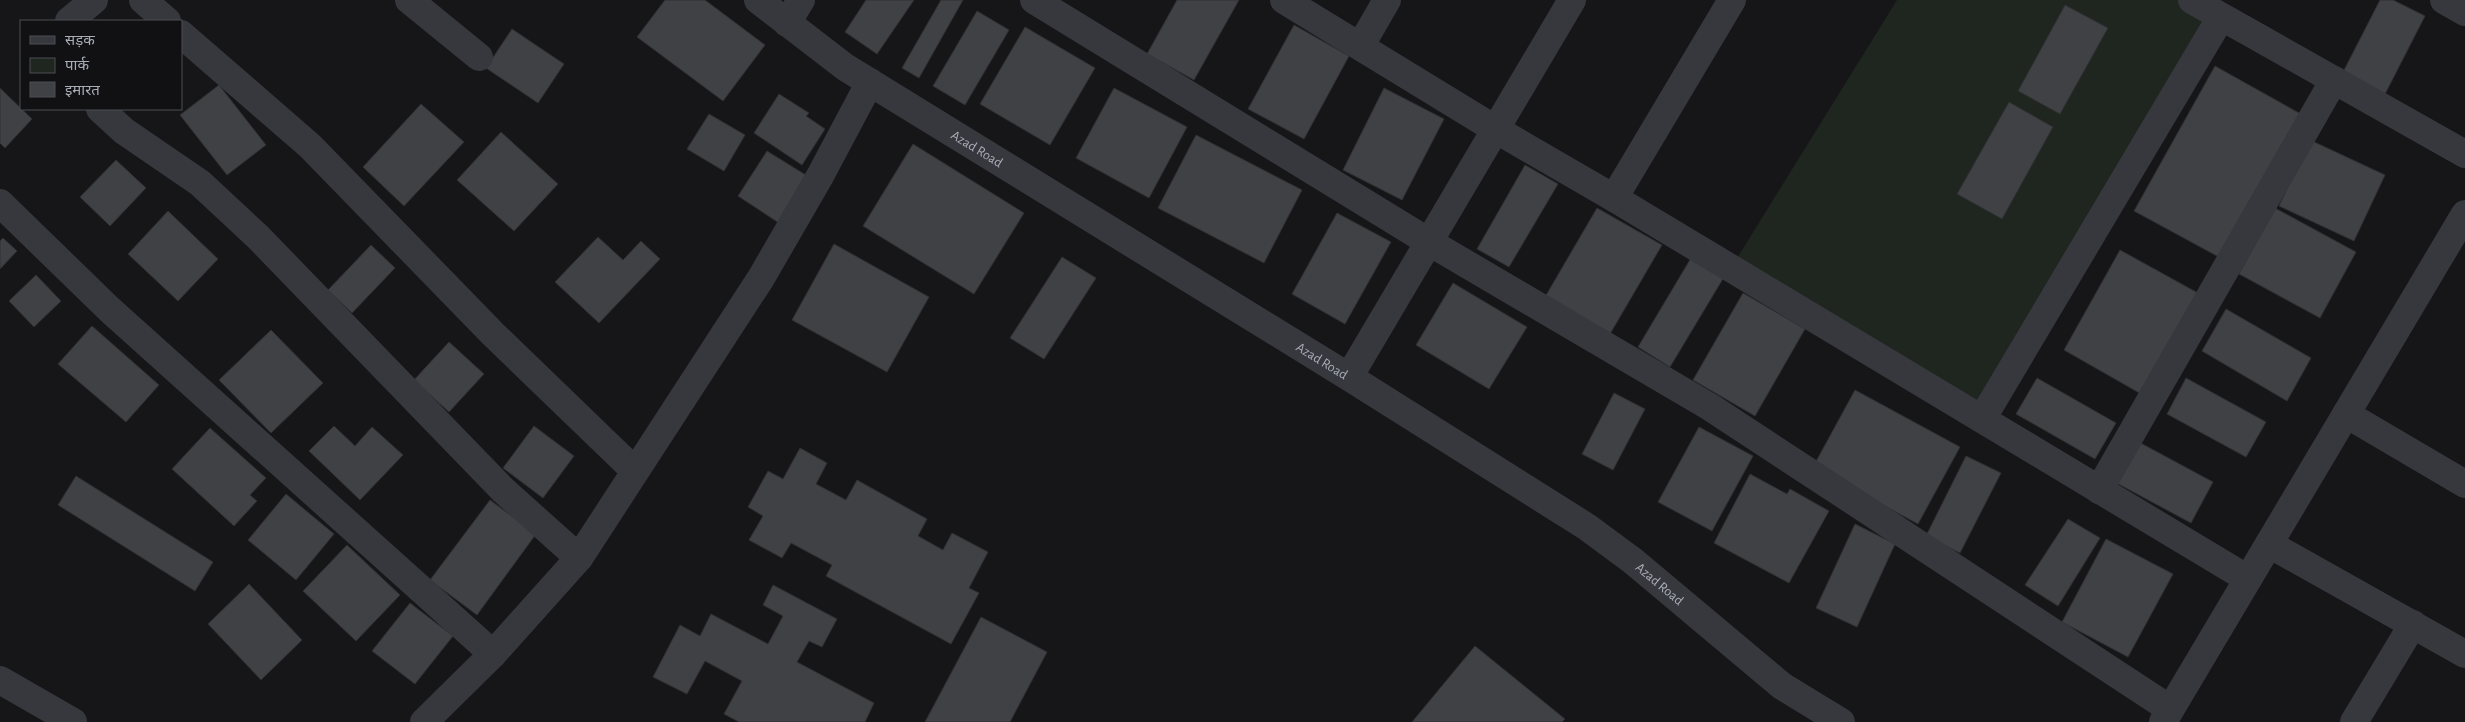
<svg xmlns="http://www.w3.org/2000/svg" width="2465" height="722" font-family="'Alegreya Sans','Noto Sans Devanagari',sans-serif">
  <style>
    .green { fill: #1e261f }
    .building { fill: #404145; stroke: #303034 }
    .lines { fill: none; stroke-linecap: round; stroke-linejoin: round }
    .minor { stroke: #37383d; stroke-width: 28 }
    .labels { text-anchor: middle; stroke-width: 5; stroke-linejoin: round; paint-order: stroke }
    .street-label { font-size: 14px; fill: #a8adb8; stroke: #111113 }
  </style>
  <rect width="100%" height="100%" fill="#161618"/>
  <!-- green -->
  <polygon class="green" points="1897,0 2181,0 2208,15 1977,403 1734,263"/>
  <!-- building -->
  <g class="building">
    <polygon points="665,0 705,0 765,45 723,101 637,37"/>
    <polygon points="866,0 914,0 877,54 845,32"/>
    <polygon points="941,0 963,0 919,78 902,68"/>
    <polygon points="1177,0 1239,0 1194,80 1147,54"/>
    <polygon points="2380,0 2393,0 2425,16 2382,100 2340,78"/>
    <polygon points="2065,5 2108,28 2060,114 2018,91"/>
    <polygon points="977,11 1009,30 965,105 933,86"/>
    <polygon points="1294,25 1349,56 1304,139 1248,109"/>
    <polygon points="1025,27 1095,68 1050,145 980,104"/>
    <polygon points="512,29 564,64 538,103 486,68"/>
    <polygon points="2215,66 2308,118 2228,262 2134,211"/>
    <polygon points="219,85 266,145 227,175 180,115"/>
    <polygon points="0,88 32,119 5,148 0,143"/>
    <polygon points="1114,88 1187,127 1149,198 1076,158"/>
    <polygon points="1384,88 1444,119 1402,200 1343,170"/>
    <polygon points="779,94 809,113 806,116 825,129 802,165 754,133"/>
    <polygon points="2009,102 2053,127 2002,219 1957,194"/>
    <polygon points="421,104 464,142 404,206 363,167"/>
    <polygon points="709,114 745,135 724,171 687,149"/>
    <polygon points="501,132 558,184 514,231 457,180"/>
    <polygon points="1196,135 1302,190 1264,263 1158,208"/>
    <polygon points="2310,140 2385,175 2354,241 2279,206"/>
    <polygon points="913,144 1024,213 974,294 863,226"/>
    <polygon points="767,151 809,177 779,223 738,196"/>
    <polygon points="116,160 146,188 110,226 80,197"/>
    <polygon points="1525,165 1558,184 1509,267 1477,249"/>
    <polygon points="1597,208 1662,245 1610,334 1545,297"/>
    <polygon points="2275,208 2356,252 2320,318 2239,274"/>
    <polygon points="168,211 218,259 178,301 128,254"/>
    <polygon points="1337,213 1391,242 1345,324 1292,294"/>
    <polygon points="598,237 623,260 641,241 660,259 599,323 555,282"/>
    <polygon points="3,238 17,251 0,269 0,241"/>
    <polygon points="834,244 929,297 887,372 792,320"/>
    <polygon points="371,245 395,268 352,313 328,290"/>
    <polygon points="2120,250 2207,298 2150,399 2064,350"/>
    <polygon points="1062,257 1096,278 1044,359 1010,338"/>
    <polygon points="1691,258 1724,277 1670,367 1638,347"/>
    <polygon points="36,275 61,301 34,327 9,301"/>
    <polygon points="1453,283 1527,327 1489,389 1416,345"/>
    <polygon points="1743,293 1805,329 1755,416 1693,380"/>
    <polygon points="2226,309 2311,358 2287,401 2202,351"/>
    <polygon points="92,326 159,385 126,422 58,364"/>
    <polygon points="271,330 323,383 271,433 219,380"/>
    <polygon points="449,342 484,374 449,412 414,380"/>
    <polygon points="2037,378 2116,423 2095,459 2016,414"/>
    <polygon points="2186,378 2266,422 2246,457 2167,414"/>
    <polygon points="1855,390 1960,447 1918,524 1813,467"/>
    <polygon points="1614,393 1645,409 1613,470 1582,454"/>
    <polygon points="334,426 355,446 372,427 403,455 360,500 309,451"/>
    <polygon points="534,426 574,456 543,498 503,468"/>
    <polygon points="1699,427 1753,456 1712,531 1658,502"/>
    <polygon points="210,428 266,478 250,495 257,501 234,526 172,469"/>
    <polygon points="2133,439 2213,482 2191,523 2111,480"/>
    <polygon points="800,448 827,463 816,484 846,500 857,480 927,519 918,536 943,550 952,533 988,552 969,588 979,593 951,644 826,576 832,565 791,543 782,558 749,540 763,516 748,507 768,471 783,479"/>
    <polygon points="1966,456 2001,473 1960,553 1926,536"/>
    <polygon points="1750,474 1787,494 1790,489 1829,511 1789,583 1714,543"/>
    <polygon points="76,476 213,562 195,591 58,505"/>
    <polygon points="286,494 334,534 296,580 248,540"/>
    <polygon points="490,500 536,534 477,615 430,580"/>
    <polygon points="2068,519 2100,538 2058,606 2025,585"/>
    <polygon points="1855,524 1895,544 1857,627 1816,608"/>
    <polygon points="2106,539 2173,574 2128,657 2062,622"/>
    <polygon points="347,545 400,595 356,641 303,591"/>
    <polygon points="249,584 302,640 261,680 208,624"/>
    <polygon points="773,585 837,619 822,647 809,641 797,662 874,703 865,722 739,722 724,714 742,681 705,661 687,694 653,677 680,625 700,636 711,614 768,644 783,616 763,605"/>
    <polygon points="410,603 453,636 415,684 372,651"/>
    <polygon points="981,617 1047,652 1010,722 925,722"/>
    <polygon points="1475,646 1565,719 1562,722 1412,722"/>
  </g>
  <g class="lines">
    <!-- minor -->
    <g class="minor">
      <polyline points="143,0 167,21"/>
      <polyline points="409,0 479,57"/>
      <path id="s1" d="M758 0 845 67 1349 377 1587 527 1633 561 1782 686 1841 722"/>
      <polyline points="1034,0 1429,242 1710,407 2170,709"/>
      <polyline points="1284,0 1495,129 1614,198 2248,579"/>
      <polyline points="2192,0 2465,154"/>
      <polyline points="2444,0 2465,12"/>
      <polyline points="69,21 94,0"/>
      <polyline points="787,23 801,0"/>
      <polyline points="181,34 310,146 493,334 635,471"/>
      <polyline points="1361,45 1387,0"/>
      <polyline points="100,109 124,131 200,183 258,237 503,490 579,558"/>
      <polyline points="1614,198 1732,0"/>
      <polyline points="0,203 109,309 493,654"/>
      <polyline points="1349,377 1572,0"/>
      <polyline points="2346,414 2465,484"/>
      <polyline points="1982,419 2221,17"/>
      <polyline points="2099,490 2334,80"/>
      <polyline points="2269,544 2465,654"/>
      <polyline points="0,680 73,722"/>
      <polyline points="424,722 493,654 579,558 761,278 820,176 870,82"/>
      <polyline points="2163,722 2465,214"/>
      <polyline points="2354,722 2413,624"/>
    </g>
  </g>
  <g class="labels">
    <!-- street labels -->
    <g class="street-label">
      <text dy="5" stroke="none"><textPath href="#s1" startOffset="265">Azad Road</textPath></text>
      <text dy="5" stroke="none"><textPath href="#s1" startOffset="670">Azad Road</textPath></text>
      <text dy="5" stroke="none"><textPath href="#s1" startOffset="1075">Azad Road</textPath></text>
    </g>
  </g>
  <!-- legend -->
  <rect x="20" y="20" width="162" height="90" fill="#111113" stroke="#4d4f55"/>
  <rect x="30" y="36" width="25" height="8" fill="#37383d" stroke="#4d4f55"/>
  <text x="65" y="45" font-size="15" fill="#a8adb8">सड़क</text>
  <rect x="30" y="58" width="25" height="15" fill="#1e261f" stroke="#4d4f55"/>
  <text x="65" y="70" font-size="15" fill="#a8adb8">पार्क</text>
  <rect x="30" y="82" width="25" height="15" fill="#404145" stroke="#4d4f55"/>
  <text x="65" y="95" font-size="15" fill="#a8adb8">इमारत</text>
</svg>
